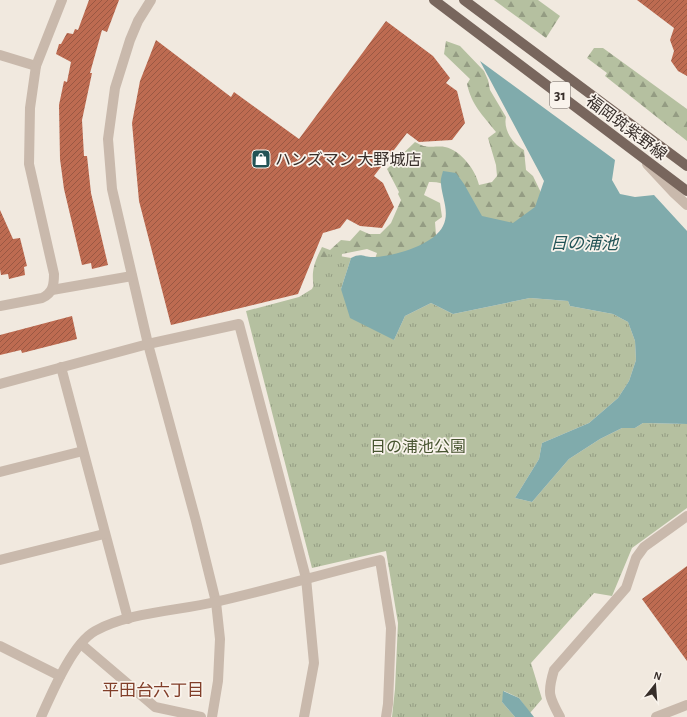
<svg xmlns="http://www.w3.org/2000/svg" width="687" height="717" font-family="'Alegreya Sans','Noto Sans JP',sans-serif">
  <style>
    .forest { fill: url(#forest-firs) }
    .park { fill: url(#park-tufts) }
    .water { fill: #80abac }
    .building { fill: url(#building-hatch) }
    .lines { fill: none; stroke-linecap: round; stroke-linejoin: round }
    .minor { stroke: #c9b9ac; stroke-width: 10 }
    .major { stroke: #78665d; stroke-width: 10 }
    .labels { text-anchor: middle; stroke-width: 3.5; stroke-linejoin: round; paint-order: stroke }
    .shield { fill: #f9f3ec; stroke: #716964; stroke-width: 1 }
    .shield-label { font-size: 15px; font-weight: bold; fill: #372e2a }
    .street-label { font-size: 16px; fill: #372e2a; stroke: #f9f3ec }
    .poi-label { font-size: 16px; fill: #372e2a; stroke: #f9f3ec; text-anchor: start }
    .park-label { font-size: 16px; fill: #475430; stroke: #f9f3ec }
    .water-label { font-size: 17px; font-style: italic; fill: #225356; stroke: #f9f3ec }
    .neighbourhood-label { font-size: 17px; fill: #813e29; stroke: #f9f3ec }
  </style>
  <defs>
    <pattern id="forest-firs" width="22" height="20" patternUnits="userSpaceOnUse"><rect width="22" height="20" fill="#b5c0a0"/><path d="M5 1l3.5 6h-7zM16 11l3.5 6h-7z" fill="#949c83"/></pattern>
    <pattern id="park-tufts" width="24" height="20" patternUnits="userSpaceOnUse"><rect width="24" height="20" fill="#b5c0a0"/><path d="M3 7l-1-3M5 7V3M7 7l1-3M15 17l-1-3M17 17v-4M19 17l1-3" fill="none" stroke="#949c83"/></pattern>
    <pattern id="building-hatch" width="6" height="6" patternUnits="userSpaceOnUse"><rect width="6" height="6" fill="#bd6b51"/><path d="M-1 1l2-2M0 6l6-6M5 7l2-2" fill="none" stroke="#9a5843"/></pattern>
  </defs>
  <rect width="100%" height="100%" fill="#f1e9df"/>
  <!-- forest -->
  <g class="forest">
    <polygon points="494,0 538,0 560,16 546,38"/>
    <path d="M446 41 460 46 484 71 488 80 490 90 506 117C503 130 513 144 524 150L526 170 533 176 544 199 523 223 490 231C474 212 457 180 429 182L424 195 440 203 442 217 435 222 437 248 374 262 377 253 367 249 342 254 340 274 318 304C311 279 310 270 322 247L330 250 341 240 350 241 360 230 369 234H380L391 223 401 200 398 194 399 192 387 169 415 142C429 150 431 145 445 147 461 150 476 171 479 185L492 182 497 176 496 165 488 138 496 132C482 114 472 106 467 84L470 79 444 54Z"/>
    <polygon points="594,48 603,48 687,109 687,141 605,76 607,73 587,58"/>
  </g>
  <!-- park -->
  <polygon class="park" points="328,254 351,258 341,289 394,340 405,316 431,303 453,314 530,298 568,301 570,306 613,314 628,322 635,341 636,360 629,381 618,398 589,423 542,443 539,459 515,498 532,502 569,459 600,439 622,428 635,428 643,423 687,424 687,508 632,548 612,596 594,593 531,663 542,699 530,713 519,698 504,691 502,702 515,717 392,717 395,689 398,623 386,551 312,568 246,311 299,297 312,289"/>
  <!-- water -->
  <g class="water">
    <path d="M480 61 615 160 612 180 620 194 635 197 654 195 687 231V424L643 423 635 428H622L600 439 569 459 532 502 515 498 539 459 542 443 589 423 618 398 629 381 636 360 635 341 628 322 613 314 570 306 568 301 530 298 453 314 431 303 405 316 394 340 350 318 341 289 351 258C362 252 364 258 375 257 394 256 434 245 443 226 450 212 442 198 441 184 440 180 442 175 443 171L456 173 464 184 482 216 513 223 535 207 544 181Z"/>
    <polygon points="503,691 519,698 534,717 515,717 502,702"/>
  </g>
  <!-- building -->
  <g class="building">
    <polygon points="89,0 119,0 107,32 102,30 90,73 92,73 82,120 84,156 87,156 91,193 108,265 92,269 91,263 82,265 64,189 60,159 59,105 64,81 67,82 71,62 56,54 59,44 61,44 67,33 73,34 75,29 78,30"/>
    <polygon points="637,0 687,0 687,76 678,71 671,61 674,51 670,40 674,28"/>
    <polygon points="386,21 433,56 450,78 446,83 457,91 465,123 452,140 419,142 407,133 374,176 383,183 394,207 382,228 360,226 347,219 340,228 323,233 298,294 171,325 139,201 132,123 140,81 156,40 231,97 234,92 299,139"/>
    <polygon points="0,210 13,239 20,238 27,266 24,267 25,275 9,279 8,274 1,275 0,269"/>
    <polygon points="72,316 77,339 22,353 21,350 0,355 0,335"/>
    <polygon points="687,566 687,661 642,599"/>
  </g>
  <g class="lines">
    <!-- minor -->
    <g class="minor">
      <polyline points="151,0 138,21 130,40 115,88 108,139 112,189 148,344 196,521 216,602 220,639 218,681 212,717"/>
      <polyline points="0,55 36,66"/>
      <polyline points="647,164 674,193 687,205"/>
      <polyline points="52,290 132,276"/>
      <path d="M0 306 42 298C53 293 54 285 54 274L29 164 30 108 36 66 62 0"/>
      <polyline points="61,367 128,619"/>
      <polyline points="0,384 148,344 239,324 306,578 314,663 304,717"/>
      <polyline points="0,472 83,451"/>
      <polyline points="0,560 104,534"/>
      <polyline points="81,644 155,707 201,717"/>
      <polyline points="0,646 60,676"/>
      <path d="M41 717C52 693 72 644 95 631 129 612 178 611 215 602 270 590 325 573 380 560L391 628 388 704 386 717"/>
      <path d="M560 717C549 697 547 693 554 670L626 588 636 558 644 547 687 516"/>
      <polyline points="656,717 687,705"/>
    </g>
    <!-- major -->
    <g class="major">
      <polyline points="434,0 687,191"/>
      <polyline points="464,0 687,166"/>
    </g>
  </g>
  <!-- icons -->
  <defs>
    <g id="shop-square" transform="scale(1)"><rect x="-9" y="-9" width="18" height="18" rx="4" fill="#225356" stroke="#f9f3ec"/><path d="M-5-2.5h2.3a2.7 3.5 0 0 1 5.4 0H5L5.5 6h-11ZM-1.5-2.5h3a1.5 2.3 0 0 0-3 0Z" fill="#fff"/></g>
  </defs>
  <g fill-rule="evenodd">
    <use href="#shop-square" x="261" y="159"/>
  </g>
  <g class="labels">
    <!-- shield labels -->
    <rect class="shield" x="550" y="82" width="20" height="26" rx="3"/>
    <g class="shield-label">
      <text x="560" y="100">31</text>
    </g>
    <!-- street labels -->
    <g class="street-label">
      <text transform="translate(627 127) rotate(37)" y="6">福岡筑紫野線</text>
    </g>
    <!-- poi labels -->
    <g class="poi-label">
      <text x="275" y="165">ハンズマン 大野城店</text>
    </g>
    <!-- park labels -->
    <g class="park-label">
      <text x="418" y="452">日の浦池公園</text>
    </g>
    <!-- water labels -->
    <g class="water-label">
      <text x="584" y="249">日の浦池</text>
    </g>
    <!-- neighbourhood labels -->
    <g class="neighbourhood-label">
      <text x="153" y="696">平田台六丁目</text>
    </g>
  </g>
  <!-- north arrow -->
  <g transform="translate(655 685) rotate(17)" stroke="#f9f3ec" stroke-width="3" paint-order="stroke">
  <path d="M0-3L7 15L0 10L-7 15Z" fill="#372e2a"/>
  <text y="-6" font-size="11" font-weight="bold" text-anchor="middle" fill="#372e2a">N</text>
  </g>
</svg>
